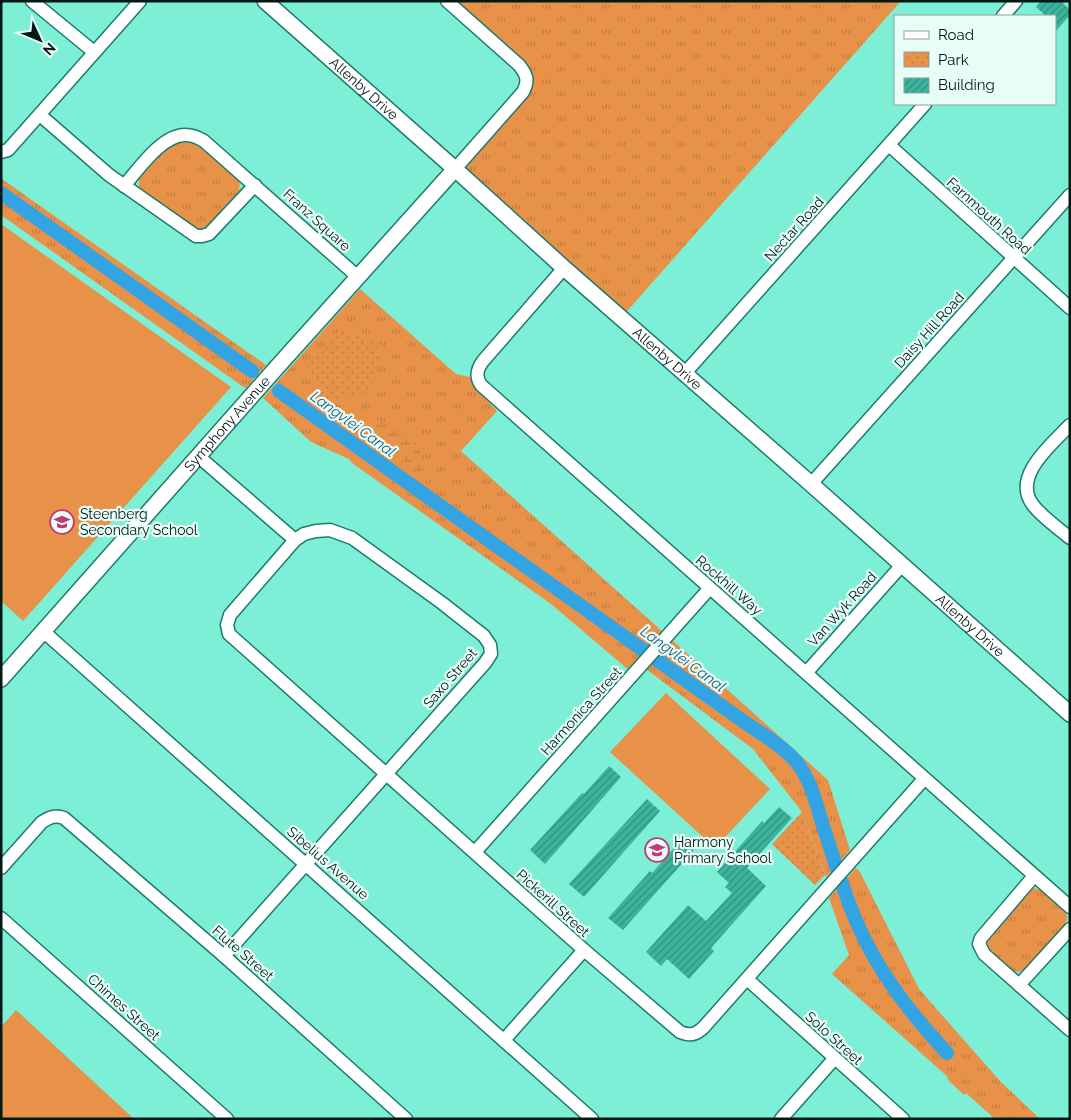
<svg xmlns="http://www.w3.org/2000/svg" width="1071" height="1120" font-family="Raleway,sans-serif">
  <style>
    .grass { fill: url(#grass-tufts) }
    .wetland { fill: url(#wetland-marsh) }
    .park { fill: url(#park-dots) }
    .pitch { fill: #e79149 }
    .lines { fill: none; stroke-linecap: round; stroke-linejoin: round }
    .canal { stroke: #33a4e3; stroke-width: 14 }
    .building { fill: url(#building-hatch) }
    .minor-casing { stroke: #1e7b6b; stroke-width: 15 }
    .tertiary-casing { stroke: #1e7b6b; stroke-width: 18 }
    .minor { stroke: #fff; stroke-width: 12 }
    .tertiary { stroke: #fff; stroke-width: 15 }
    .labels { text-anchor: middle; stroke-width: 4.5; stroke-linejoin: round; paint-order: stroke }
    .street-label { font-size: 14px; fill: #021914; stroke: #e9fdf8 }
    .poi-label { font-size: 14px; fill: #021914; stroke: #e9fdf8; text-anchor: start }
    .water-label { font-size: 15px; font-style: italic; fill: #225a7b; stroke: #e9fdf8 }
  </style>
  <defs>
    <pattern id="grass-tufts" width="24" height="20" patternUnits="userSpaceOnUse" patternTransform="scale(1.25)"><rect width="24" height="20" fill="#e79149"/><path d="M3 7l-1-3M5 7V3M7 7l1-3M15 17l-1-3M17 17v-4M19 17l1-3" fill="none" stroke="#c47c3f"/></pattern>
    <pattern id="wetland-marsh" width="20" height="14" patternUnits="userSpaceOnUse" patternTransform="scale(1.25)"><rect width="20" height="14" fill="#e79149"/><path d="M1 5h8M5 5V1M11 12h8M15 12V8" fill="none" stroke="#c47c3f"/></pattern>
    <pattern id="park-dots" width="8" height="8" patternUnits="userSpaceOnUse" patternTransform="scale(1.25)"><rect width="8" height="8" fill="#e79149"/><path d="M2 2h.1M6 6h.1" fill="none" stroke="#c47c3f" stroke-width="1.8" stroke-linecap="round"/></pattern>
    <pattern id="building-hatch" width="6" height="6" patternUnits="userSpaceOnUse" patternTransform="scale(1.25)"><rect width="6" height="6" fill="#3cb39d"/><path d="M-1 1l2-2M0 6l6-6M5 7l2-2" fill="none" stroke="#30917f"/></pattern>
  </defs>
  <rect width="100%" height="100%" fill="#7eefd7"/>
  <!-- grass -->
  <g class="grass">
    <polygon points="447,1 901,1 621,318 455,169 527,77"/>
    <polygon points="173,141 196,141 240,181 239,191 203,230 197,230 139,188 139,178 165,147"/>
    <polygon points="2,179 266,365 246,388 242,386 1,215"/>
    <polygon points="360,289 456,374 470,377 473,385 497,411 461,451 663,632 630,671 551,604 352,463 349,459 311,442 263,398"/>
    <polygon points="672,640 828,780 850,850 826,877 802,812 753,749 646,669"/>
    <polygon points="856,868 860,872 919,989 1000,1081 1040,1119 995,1119 966,1093 964,1095 947,1079 948,1077 832,974 849,955 829,898"/>
    <polygon points="1033,888 1041,890 1066,912 1067,918 1065,926 1025,970 1018,972 1011,970 988,951 986,944 987,937 1026,893"/>
  </g>
  <!-- wetland -->
  <path class="wetland" d="M335 418C347 419 360 417 371 418 391 421 413 439 423 457 426 464 427 473 427 480L419 491 326 424Z"/>
  <!-- park -->
  <g class="park">
    <polygon points="342,328 382,345 370,391 326,402 307,366"/>
    <polygon points="802,812 825,875 815,885 772,844"/>
  </g>
  <!-- pitch -->
  <g class="pitch">
    <polygon points="1,224 231,387 23,621 1,601"/>
    <polygon points="666,693 770,789 715,848 610,752"/>
    <polygon points="16,1010 134,1119 1,1119 1,1027"/>
  </g>
  <g class="lines">
    <!-- canal -->
    <g class="canal">
      <polyline points="1,193 252,371"/>
      <path d="M279 391 740 719C757 731 777 742 792 757 810 775 816 803 823 826 834 858 843 891 857 923 878 972 911 1014 947 1053"/>
    </g>
  </g>
  <!-- building -->
  <g class="building">
    <polygon points="1041,1 1061,1 1070,10 1070,15 1055,32 1055,16 1046,16 1036,7"/>
    <polygon points="609,766 621,777 545,864 530,850 582,793 584,794"/>
    <polygon points="647,799 660,811 584,897 569,884"/>
    <polygon points="779,807 792,818 747,868 766,886 711,948 714,951 689,979 667,959 661,966 646,952 688,905 706,921 732,893 725,887 729,883 717,872 762,821 764,823"/>
    <polygon points="682,839 694,850 623,930 608,918 650,871 652,873"/>
  </g>
  <g class="lines">
    <!-- minor casing -->
    <g class="minor-casing">
      <g id="minor">
        <polyline points="32,1 94,52"/>
        <path d="M447 1 519 65C527 75 529 81 523 92L455 169"/>
        <polyline points="1003,16 1016,1"/>
        <polyline points="40,115 109,175 196,236 202,236 209,234 255,185"/>
        <polyline points="889,145 1070,308"/>
        <polyline points="1,152 8,150 140,1"/>
        <path d="M124 186C138 170 162 134 186 135 192 135 199 138 204 141L358 277"/>
        <path d="M564 268 483 361C477 369 475 376 481 385L1070 907"/>
        <polyline points="685,373 925,104"/>
        <path d="M1070 425C1052 444 1011 477 1033 505 1042 517 1058 528 1070 538"/>
        <polyline points="198,456 295,540"/>
        <polyline points="811,484 1070,195"/>
        <polyline points="43,631 592,1119"/>
        <polyline points="806,673 902,565"/>
        <polyline points="475,852 709,589"/>
        <path d="M1 868 42 822C50 817 55 815 64 818L224 956 406 1119"/>
        <polyline points="1034,876 981,938 979,944 984,954 1070,1030"/>
        <polyline points="1,918 227,1119"/>
        <path d="M224 956C311 858 398 761 485 663L491 654 490 645 484 636 442 603 352 538 330 530 316 531 304 534 295 540 230 615 227 625 229 634 584 950 680 1032C690 1036 695 1035 703 1028L924 779"/>
        <polyline points="747,979 903,1119"/>
        <polyline points="1019,985 1070,929"/>
        <polyline points="504,1040 584,950"/>
        <polyline points="781,1119 834,1059"/>
      </g>
    </g>
    <!-- tertiary casing -->
    <g class="tertiary-casing">
      <g id="tertiary">
        <path id="s1" d="M265 1 455 169 564 268 811 484 1070 714"/>
        <path id="s2" d="M1 679 278 366 455 169"/>
      </g>
    </g>
    <!-- minor -->
    <use href="#minor" class="minor"/>
    <!-- tertiary -->
    <use href="#tertiary" class="tertiary"/>
  </g>
  <!-- icons -->
  <defs>
    <g id="school-ring" transform="scale(1.25)"><circle r="9.5" fill="#e9fdf8" stroke="#c23975" stroke-width="1.5"/><path d="M0-5L7-2L0 1L-7-2ZM-4 1L0 2.5L4 1V4Q0 6-4 4Z" fill="#c23975"/></g>
  </defs>
  <g fill-rule="evenodd">
    <use href="#school-ring" x="62" y="522"/>
    <use href="#school-ring" x="657" y="850"/>
  </g>
  <g class="labels">
    <!-- street labels -->
    <g class="street-label">
      <text dy="5" stroke="none"><textPath href="#s1" startOffset="132">Allenby Drive</textPath></text>
      <text transform="translate(989 216) rotate(42)" y="5">Farnmouth Road</text>
      <text transform="translate(317 220) rotate(42)" y="5">Franz Square</text>
      <text transform="translate(794 229) rotate(-48)" y="5">Nectar Road</text>
      <text transform="translate(929 330) rotate(-48)" y="5">Daisy Hill Road</text>
      <text dy="5" stroke="none"><textPath href="#s1" startOffset="538">Allenby Drive</textPath></text>
      <text dy="5" stroke="none"><textPath href="#s2" startOffset="341">Symphony Avenue</textPath></text>
      <text transform="translate(729 585) rotate(41)" y="5">Rockhill Way</text>
      <text transform="translate(842 609) rotate(-48)" y="5">Van Wyk Road</text>
      <text dy="5" stroke="none"><textPath href="#s1" startOffset="942">Allenby Drive</textPath></text>
      <text transform="translate(450 678) rotate(-49)" y="5">Saxo Street</text>
      <text transform="translate(581 711) rotate(-48)" y="5">Harmonica Street</text>
      <text transform="translate(328 863) rotate(41)" y="5">Sibelius Avenue</text>
      <text transform="translate(553 903) rotate(42)" y="5">Pickerill Street</text>
      <text transform="translate(243 953) rotate(41)" y="5">Flute Street</text>
      <text transform="translate(124 1007) rotate(42)" y="5">Chimes Street</text>
      <text transform="translate(834 1038) rotate(42)" y="5">Solo Street</text>
    </g>
    <!-- poi labels -->
    <g class="poi-label">
      <text x="80" y="519">Steenberg<tspan x="80" dy="16">Secondary School</tspan></text>
      <text x="674" y="847">Harmony<tspan x="674" dy="16">Primary School</tspan></text>
    </g>
    <!-- water labels -->
    <g class="water-label">
      <text transform="translate(353 424) rotate(36)" y="5">Langvlei Canal</text>
      <text transform="translate(683 659) rotate(36)" y="5">Langvlei Canal</text>
    </g>
  </g>
  <!-- border -->
  <rect width="1071" height="1120" fill="none" stroke="#021914" stroke-width="5"/>
  <!-- legend -->
  <rect x="894" y="15" width="162" height="90" fill="#e9fdf8" stroke="#8da29d"/>
  <rect x="904" y="31" width="25" height="8" fill="#ffffff" stroke="#8da29d"/>
  <text x="938" y="40" font-size="15" fill="#021914">Road</text>
  <rect x="904" y="52" width="25" height="15" fill="url(#park-dots)" stroke="#8da29d"/>
  <text x="938" y="65" font-size="15" fill="#021914">Park</text>
  <rect x="904" y="78" width="25" height="15" fill="url(#building-hatch)" stroke="#8da29d"/>
  <text x="938" y="90" font-size="15" fill="#021914">Building</text>
  <!-- north arrow -->
  <g transform="translate(40 40) rotate(134)" stroke="#e9fdf8" stroke-width="4" paint-order="stroke">
  <path d="M0-4L9 19L0 12L-9 19Z" fill="#021914"/>
  <text y="-8" font-size="14" font-weight="bold" text-anchor="middle" fill="#021914">N</text>
  </g>
</svg>
